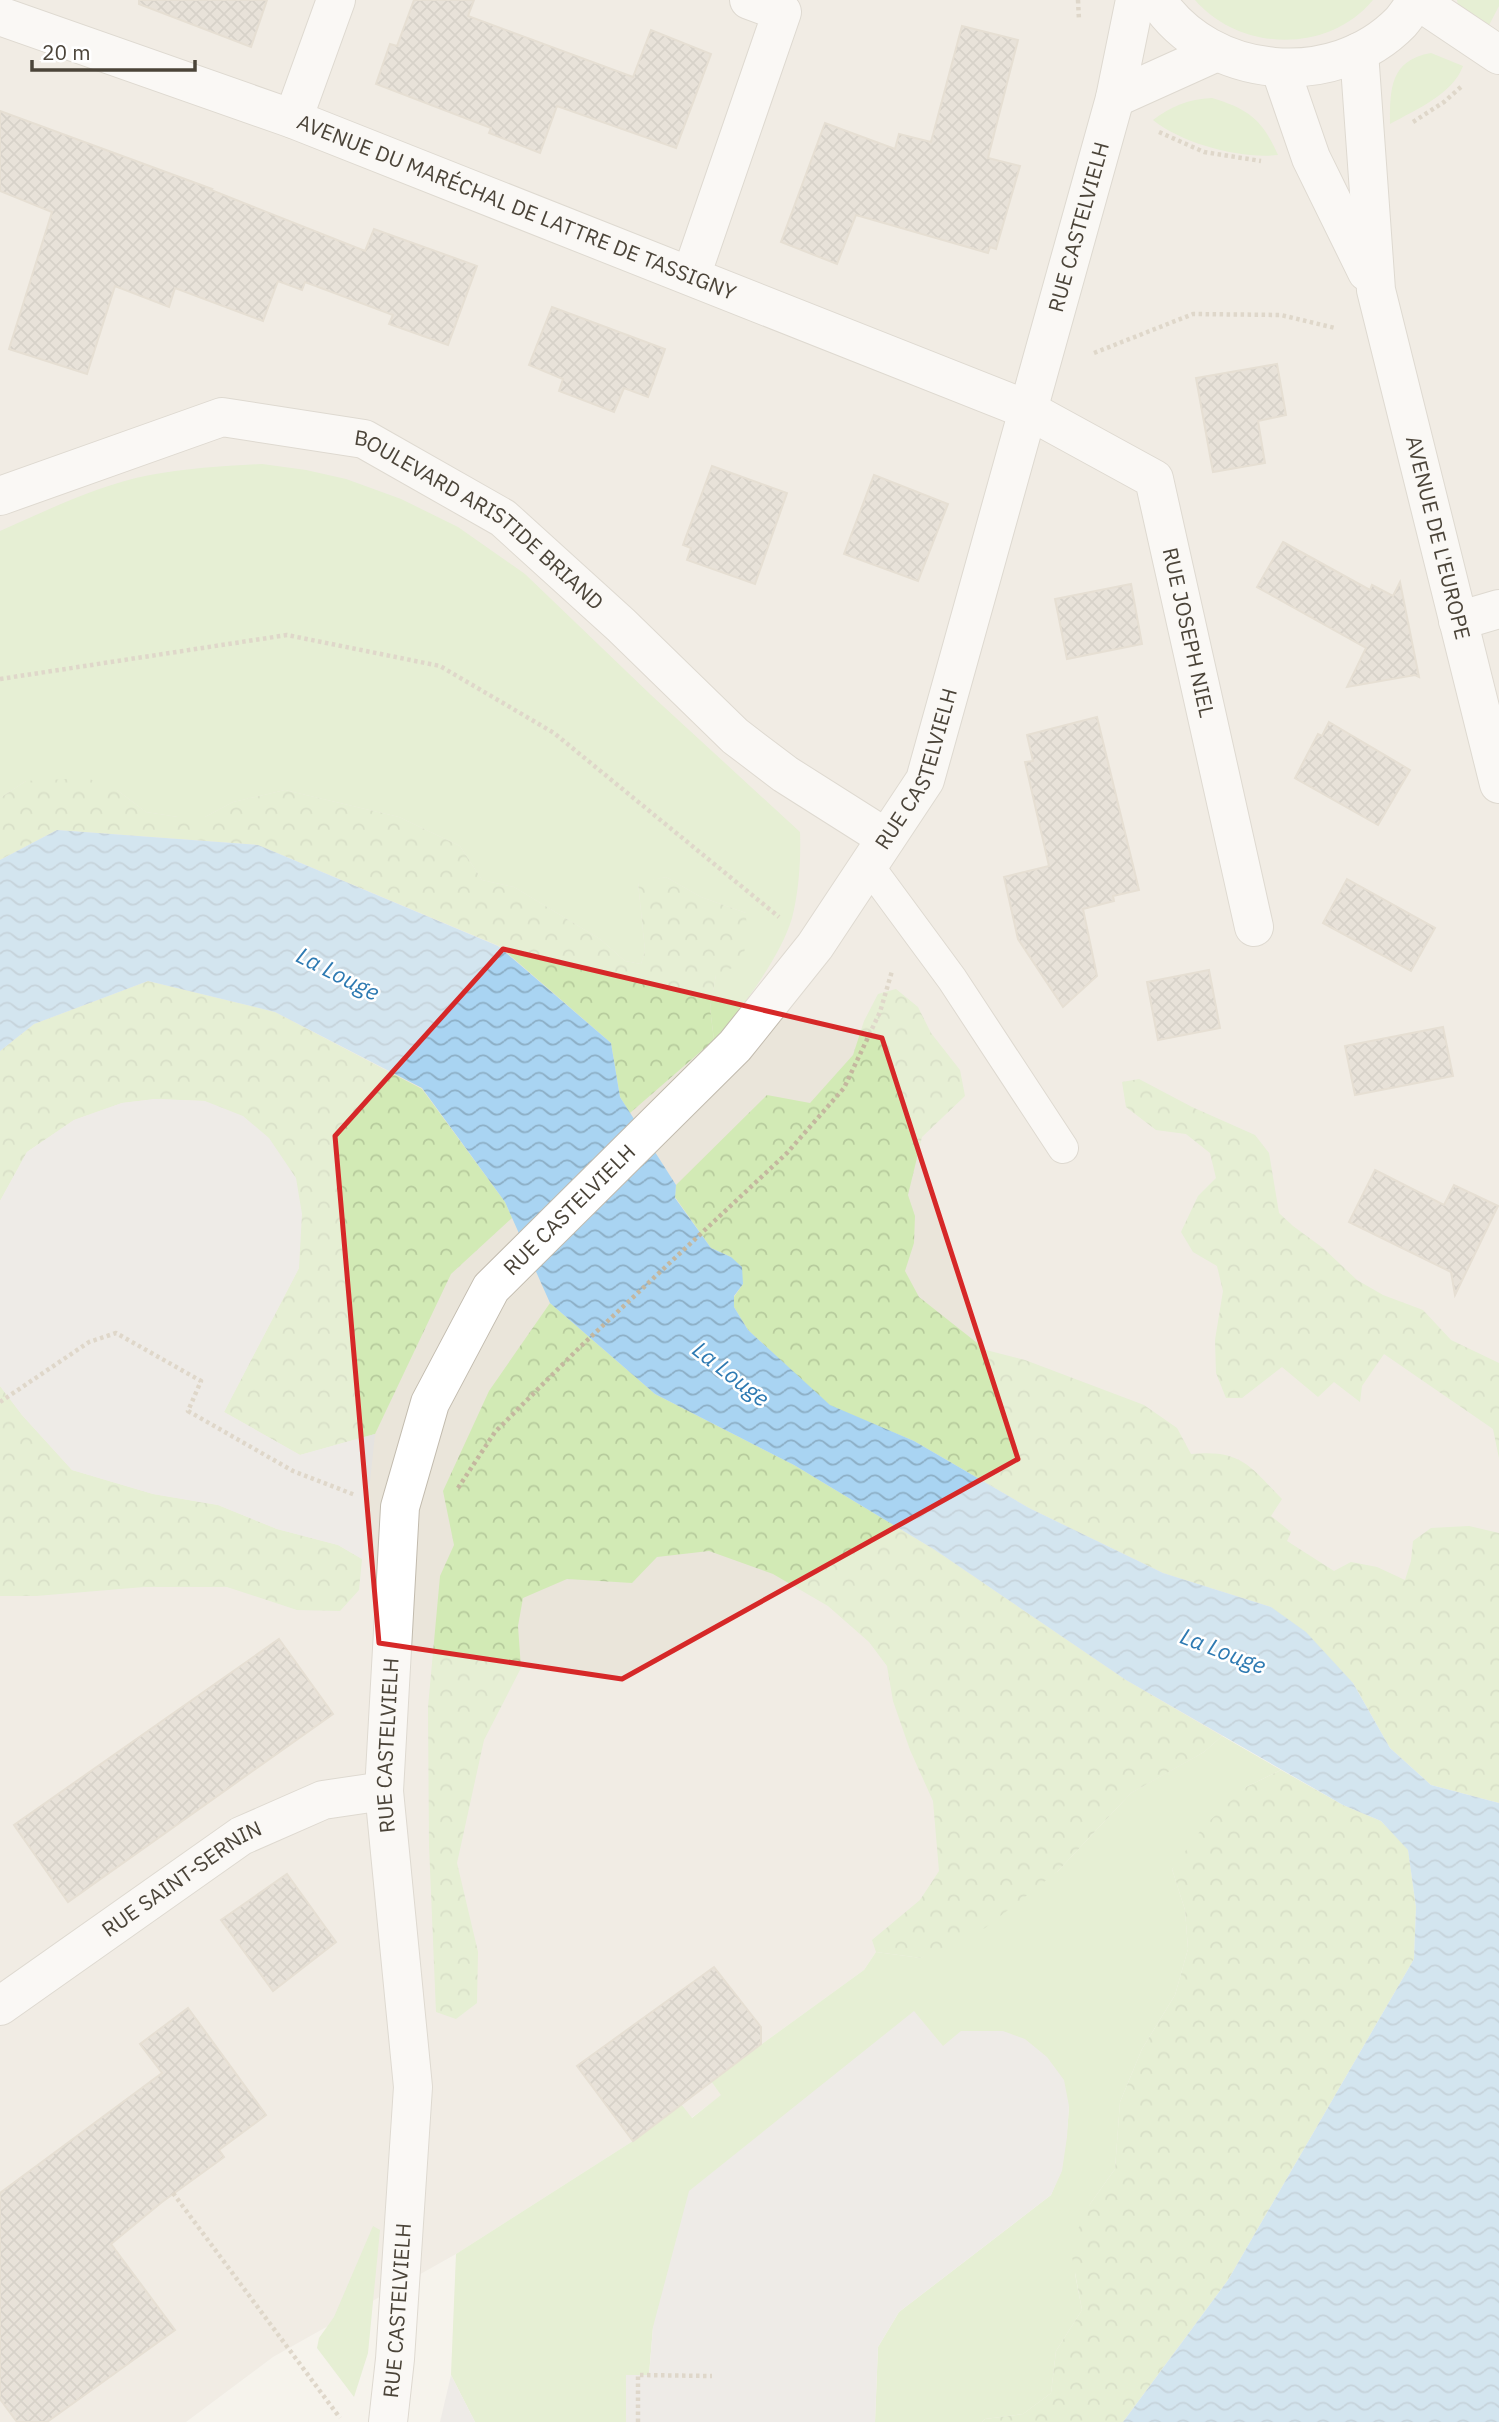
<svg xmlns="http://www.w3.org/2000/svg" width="1499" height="2422" font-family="'IBM Plex Sans',sans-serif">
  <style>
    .residential { fill: #eae5da }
    .green { fill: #d2eab5 }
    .forest { fill: url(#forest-crowns) }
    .parking { fill: #e5e3e0 }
    .water { fill: url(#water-waves) }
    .building { fill: url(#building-cross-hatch); stroke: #d3c7b4; stroke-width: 2 }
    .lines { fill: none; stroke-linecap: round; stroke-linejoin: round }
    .service-casing { stroke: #c2bbae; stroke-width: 32 }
    .minor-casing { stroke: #c2bbae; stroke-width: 40 }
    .tertiary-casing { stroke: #c2bbae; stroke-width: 40 }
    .path { stroke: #c4b79f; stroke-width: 4.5; stroke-dasharray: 3.5 3.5; stroke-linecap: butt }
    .service { stroke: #fff; stroke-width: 30 }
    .minor { stroke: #fff; stroke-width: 38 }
    .tertiary { stroke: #fff; stroke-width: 38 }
    .marked { fill: none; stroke: #d62828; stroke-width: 5; stroke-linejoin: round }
    .labels { text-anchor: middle; stroke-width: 5; stroke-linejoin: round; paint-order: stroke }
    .street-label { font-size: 21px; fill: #4b4439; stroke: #fff }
    .water-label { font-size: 23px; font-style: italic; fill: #2e7ab2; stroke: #fff }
  </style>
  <defs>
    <pattern id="forest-crowns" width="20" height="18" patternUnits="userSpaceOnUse" patternTransform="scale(1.75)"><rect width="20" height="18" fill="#d2eab5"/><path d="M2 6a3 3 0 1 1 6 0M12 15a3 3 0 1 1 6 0" fill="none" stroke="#b6ca9c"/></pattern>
    <pattern id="water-waves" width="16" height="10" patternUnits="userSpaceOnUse" patternTransform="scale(1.75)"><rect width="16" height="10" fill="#a9d4f2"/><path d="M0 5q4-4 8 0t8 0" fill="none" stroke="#8caec5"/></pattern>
    <pattern id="building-cross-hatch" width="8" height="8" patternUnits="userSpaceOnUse" patternTransform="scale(1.75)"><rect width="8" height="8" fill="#d8cfc1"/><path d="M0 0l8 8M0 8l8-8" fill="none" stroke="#b1aa9e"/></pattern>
  </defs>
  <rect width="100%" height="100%" fill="#f6f3ec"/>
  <!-- residential -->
  <polygon class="residential" points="0,0 1499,0 1499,1557 1222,1736 1204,1752 876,1952 864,1970 711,2081 722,2095 691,2118 680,2105 633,2141 456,2254 273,2357 186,2422 0,2422"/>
  <!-- green -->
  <g class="green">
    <path d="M1195 0H1373C1328 54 1240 52 1195 0Z"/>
    <polygon points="1457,0 1499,0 1499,6 1487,29 1459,11"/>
    <path d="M1431 53 1463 66C1453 94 1415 110 1390 124 1390 89 1390 60 1431 53Z"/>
    <path d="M1212 98C1248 109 1262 119 1278 155 1240 159 1183 144 1153 120 1172 106 1188 99 1212 98Z"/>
    <path d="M262 464 306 470 346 479 401 499 458 527 525 574 651 695 800 832C801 859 799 891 792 918 781 956 741 1010 714 1040L710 1008 716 975 746 913 701 897 666 877 638 883 645 951 641 964 625 961 600 939 514 887 482 880 460 846 399 817 285 790 233 802 205 817H178L146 812 117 790 26 781 0 798V531C48 510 98 485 150 475 188 468 225 466 262 464Z"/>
    <path d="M1222 1736 1281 1770 1246 1787 1172 1869 1185 1910 1188 1949 1175 1995 1142 2049 1120 2102 1115 2169 1090 2204 1075 2274 1082 2310 1056 2351 1051 2393 1023 2414 985 2419 982 2422H875L878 2347 899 2312 1051 2195C1064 2166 1067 2138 1069 2106L653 2327 649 2375 626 2376V2422H475L451 2375 456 2254 633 2141 681 2104 692 2118 721 2095 711 2081 864 1970 876 1952 921 1958 1058 1871 1131 1793 1204 1752Z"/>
    <polygon points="373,2226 380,2230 368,2353 354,2397 317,2348 319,2338 334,2317"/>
  </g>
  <!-- forest -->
  <g class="forest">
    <polygon points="87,778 117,790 146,812 178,817 205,817 233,802 285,790 399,817 460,846 482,880 514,887 600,939 625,961 641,964 645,951 638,882 666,877 701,897 746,913 747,944 739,965 716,975 710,1008 714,1040 630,1113 620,1097 611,1043 499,946 258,845 57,830 0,860 0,798 26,781"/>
    <polygon points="148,981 275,1012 422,1089 505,1202 512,1218 451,1274 375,1434 300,1455 224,1412 299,1268 205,1101 155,1099 122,1103 74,1120 27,1152 0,1201 0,1051 34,1024"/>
    <path d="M896 989 918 1007 931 1033 960 1070 965 1096 922 1137 908 1195 915 1216 914 1243 905 1271 919 1297 986 1350 1025 1360 1144 1405 1177 1428 1191 1454C1241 1449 1250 1466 1282 1499L1271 1516 1291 1532 1287 1541 1334 1571 1351 1562 1377 1567 1405 1580 1411 1561 1413 1541 1431 1528 1469 1526 1499 1533V1803L1431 1785 1390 1748 1353 1683 1271 1607 1163 1573 1029 1508 914 1441 830 1406 748 1330 734 1307V1297L743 1284 731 1257 711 1248 675 1197 676 1185 767 1095 810 1103 853 1055 864 1021 878 994Z"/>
    <polygon points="1139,1079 1192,1107 1255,1135 1269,1153 1279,1213 1293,1226 1323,1248 1357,1280 1383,1295 1423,1310 1451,1340 1499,1363 1499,1458 1493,1429 1384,1354 1362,1386 1360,1402 1334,1382 1318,1397 1282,1367 1242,1398 1226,1398 1216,1373 1215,1340 1223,1291 1217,1266 1193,1252 1181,1232 1198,1196 1216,1178 1210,1153 1186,1134 1156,1130 1126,1107 1122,1082"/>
    <polygon points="550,1303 655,1394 794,1465 935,1550 1126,1680 1222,1736 1204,1752 1131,1793 1058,1871 985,1928 921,1958 876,1952 872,1940 920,1900 939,1871 933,1801 910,1750 893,1701 887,1666 869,1642 828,1606 773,1574 709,1551 657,1557 632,1583 567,1579 523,1598 518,1626 521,1668 484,1740 457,1863 478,1952 477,2003 456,2019 436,2012 429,1845 428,1707 440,1576 454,1545 443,1491 489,1391"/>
    <polygon points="0,1386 22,1415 72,1470 153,1494 218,1505 277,1529 338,1545 362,1559 359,1590 340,1611 297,1610 227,1587 144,1587 36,1596 0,1596"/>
    <polygon points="1281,1770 1343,1805 1381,1821 1408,1849 1416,1907 1414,1959 1228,2280 1123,2422 982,2422 985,2419 1023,2414 1051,2393 1056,2351 1082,2310 1070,2246 1090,2204 1115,2169 1120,2102 1142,2049 1175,1995 1188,1949 1185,1910 1172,1869 1204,1826 1246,1787"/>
  </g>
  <!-- parking -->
  <g class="parking">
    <polygon points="155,1099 205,1101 243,1116 269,1138 296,1178 302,1214 299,1268 224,1412 300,1455 375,1434 362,1559 338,1545 277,1529 218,1505 153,1494 72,1470 22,1415 0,1386 0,1201 27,1152 74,1120 122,1103"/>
    <polygon points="914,2011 943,2046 961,2031 1003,2031 1025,2039 1047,2057 1064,2080 1069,2106 1067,2137 1062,2171 1051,2195 899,2312 878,2347 875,2422 626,2422 626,2375 649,2375 653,2327 689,2191"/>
    <polygon points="451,2375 475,2422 440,2422"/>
  </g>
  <!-- water -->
  <polygon class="water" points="57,830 258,845 498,946 611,1043 620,1097 676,1185 675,1198 711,1248 731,1257 742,1267 743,1284 734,1296 734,1307 748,1330 830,1405 914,1441 1029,1508 1163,1573 1271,1607 1306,1632 1353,1683 1390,1748 1431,1785 1499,1803 1499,2422 1123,2422 1228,2280 1414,1959 1416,1907 1408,1850 1381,1821 1343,1805 1126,1680 935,1550 794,1465 655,1394 550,1303 505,1202 422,1088 275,1012 148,981 34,1024 0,1051 0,860"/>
  <!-- building -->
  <g class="building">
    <polygon points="139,0 267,0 251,47 139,4"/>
    <polygon points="414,0 474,0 468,16 633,77 651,30 711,54 676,148 557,106 540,153 489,133 491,128 376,84 390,44 397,46"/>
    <polygon points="962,26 1018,40 988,158 1020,166 996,249 990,247 988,253 856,215 837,264 781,242 825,123 895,149 899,134 931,142"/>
    <polygon points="0,111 212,189 211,190 365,251 374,229 477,266 448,345 389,324 393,315 305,282 302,290 278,281 263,321 175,288 169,307 115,286 87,374 9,349 52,212 0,191"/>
    <polygon points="552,307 665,349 648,397 624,388 614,412 559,391 563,379 529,365"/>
    <polygon points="1277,364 1286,415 1258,421 1265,463 1213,472 1196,378"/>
    <polygon points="712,466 787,493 755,584 687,560 691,548 683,545"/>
    <polygon points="874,475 948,504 918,581 844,554"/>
    <polygon points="1283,542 1370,590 1372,585 1393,596 1400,582 1419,677 1415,675 1347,687 1366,648 1257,587"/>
    <polygon points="1131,584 1142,644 1067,659 1055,599"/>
    <polygon points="1097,717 1139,890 1113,896 1114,901 1083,909 1097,976 1063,1007 1018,939 1004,877 1049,866 1025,762 1033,761 1027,735"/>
    <polygon points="1329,722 1410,770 1378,825 1295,778 1318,734 1322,736"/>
    <polygon points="1347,879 1435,928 1411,971 1323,923"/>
    <polygon points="1209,970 1220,1028 1158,1040 1147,982"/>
    <polygon points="1443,1027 1453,1076 1355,1095 1345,1046"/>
    <polygon points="1375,1170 1444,1205 1454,1185 1498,1206 1455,1295 1451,1272 1349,1222"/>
    <polygon points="279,1639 333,1714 68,1902 14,1825"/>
    <polygon points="287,1874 336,1942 273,1991 221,1920"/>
    <polygon points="714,1967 761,2027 761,2044 633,2141 577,2066"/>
    <polygon points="188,2008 266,2115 219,2150 224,2157 162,2202 111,2244 175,2330 47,2422 17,2422 0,2399 0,2193 162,2073 140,2044"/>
  </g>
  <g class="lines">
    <!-- service casing -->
    <g class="service-casing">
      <polyline id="service" points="868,865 952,979 1063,1148"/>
    </g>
    <!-- minor casing -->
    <g class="minor-casing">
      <g id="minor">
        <polyline points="1417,0 1499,55"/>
        <path id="s1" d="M0 16 293 119 1028 410 1154 479 1254 927"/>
        <polyline points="1115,98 1217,52"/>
        <polyline points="293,119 336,0"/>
        <polyline points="691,276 782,12 749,0"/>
        <path id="s2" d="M0 496 222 417 364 439 503 518 621 625 735 736 785 774 886 838"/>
        <polyline points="1458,621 1499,609"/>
        <path id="s3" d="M0 2006 241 1836 323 1800 384 1791"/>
        <path id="s4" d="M388 2422 395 2359 413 2087 384 1791 400 1507 430 1403 491 1288 735 1046 815 946 925 780 1115 98 1135 0"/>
      </g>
    </g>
    <!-- tertiary casing -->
    <g class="tertiary-casing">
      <g id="tertiary">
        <path d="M1157 0C1210 80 1334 91 1401 22 1407 15 1412 7 1417 0"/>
        <path id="s5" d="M1359 52 1376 290 1499 784"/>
        <polyline points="1280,68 1311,158 1367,272"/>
      </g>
    </g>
    <!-- path -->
    <g class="path">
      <polyline points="1078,0 1079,20"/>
      <polyline points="1413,122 1444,102 1462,86"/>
      <polyline points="1159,132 1204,152 1261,161"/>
      <polyline points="1094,353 1193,314 1281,315 1335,328"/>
      <polyline points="0,679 287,635 440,666 554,733 779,917"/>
      <polyline points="0,1402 89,1342 116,1333 201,1381 188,1411 293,1471 355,1495"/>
      <polyline points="458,1488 495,1432 580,1347 787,1153 844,1088 880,1012 892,971"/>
      <polyline points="173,2193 340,2418"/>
      <polyline points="638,2422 638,2375 712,2376"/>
    </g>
    <!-- service -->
    <use href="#service" class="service"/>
    <!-- minor -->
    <use href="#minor" class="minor"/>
    <!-- tertiary -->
    <use href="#tertiary" class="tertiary"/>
  </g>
  <!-- marked area -->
  <path d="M0 0H1499V2422H0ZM503 949 882 1038 1018 1459 622 1679 379 1643 335 1136Z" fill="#f6f3ec" fill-opacity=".55" fill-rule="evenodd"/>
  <path class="marked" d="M503 949 882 1038 1018 1459 622 1679 379 1643 335 1136Z"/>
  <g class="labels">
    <!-- street labels -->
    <g class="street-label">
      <text dy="7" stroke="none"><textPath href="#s1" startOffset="551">AVENUE DU MARÉCHAL DE LATTRE DE TASSIGNY</textPath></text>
      <text dy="7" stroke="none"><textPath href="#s4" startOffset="2401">RUE CASTELVIELH</textPath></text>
      <text dy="7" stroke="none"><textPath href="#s2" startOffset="520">BOULEVARD ARISTIDE BRIAND</textPath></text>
      <text dy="7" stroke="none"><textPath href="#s5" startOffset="494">AVENUE DE L'EUROPE</textPath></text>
      <text dy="7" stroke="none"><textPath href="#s1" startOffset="1402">RUE JOSEPH NIEL</textPath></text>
      <text dy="7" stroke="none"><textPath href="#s4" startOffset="1834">RUE CASTELVIELH</textPath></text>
      <text dy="7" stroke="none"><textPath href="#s4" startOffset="1267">RUE CASTELVIELH</textPath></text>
      <text dy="7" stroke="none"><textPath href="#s4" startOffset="679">RUE CASTELVIELH</textPath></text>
      <text dy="7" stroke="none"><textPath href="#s3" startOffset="222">RUE SAINT-SERNIN</textPath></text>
      <text dy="7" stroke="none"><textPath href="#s4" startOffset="112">RUE CASTELVIELH</textPath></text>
    </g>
    <!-- water labels -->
    <g class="water-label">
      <text transform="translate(338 974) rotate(27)" y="8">La Louge</text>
      <text transform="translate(731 1374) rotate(38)" y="8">La Louge</text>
      <text transform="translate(1223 1651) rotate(21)" y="8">La Louge</text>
    </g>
  </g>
  <!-- scale -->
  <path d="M32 60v10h163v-10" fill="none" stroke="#4b4439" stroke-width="3.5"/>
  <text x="42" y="60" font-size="21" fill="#4b4439" stroke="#ffffff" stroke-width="5" paint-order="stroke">20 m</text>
</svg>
